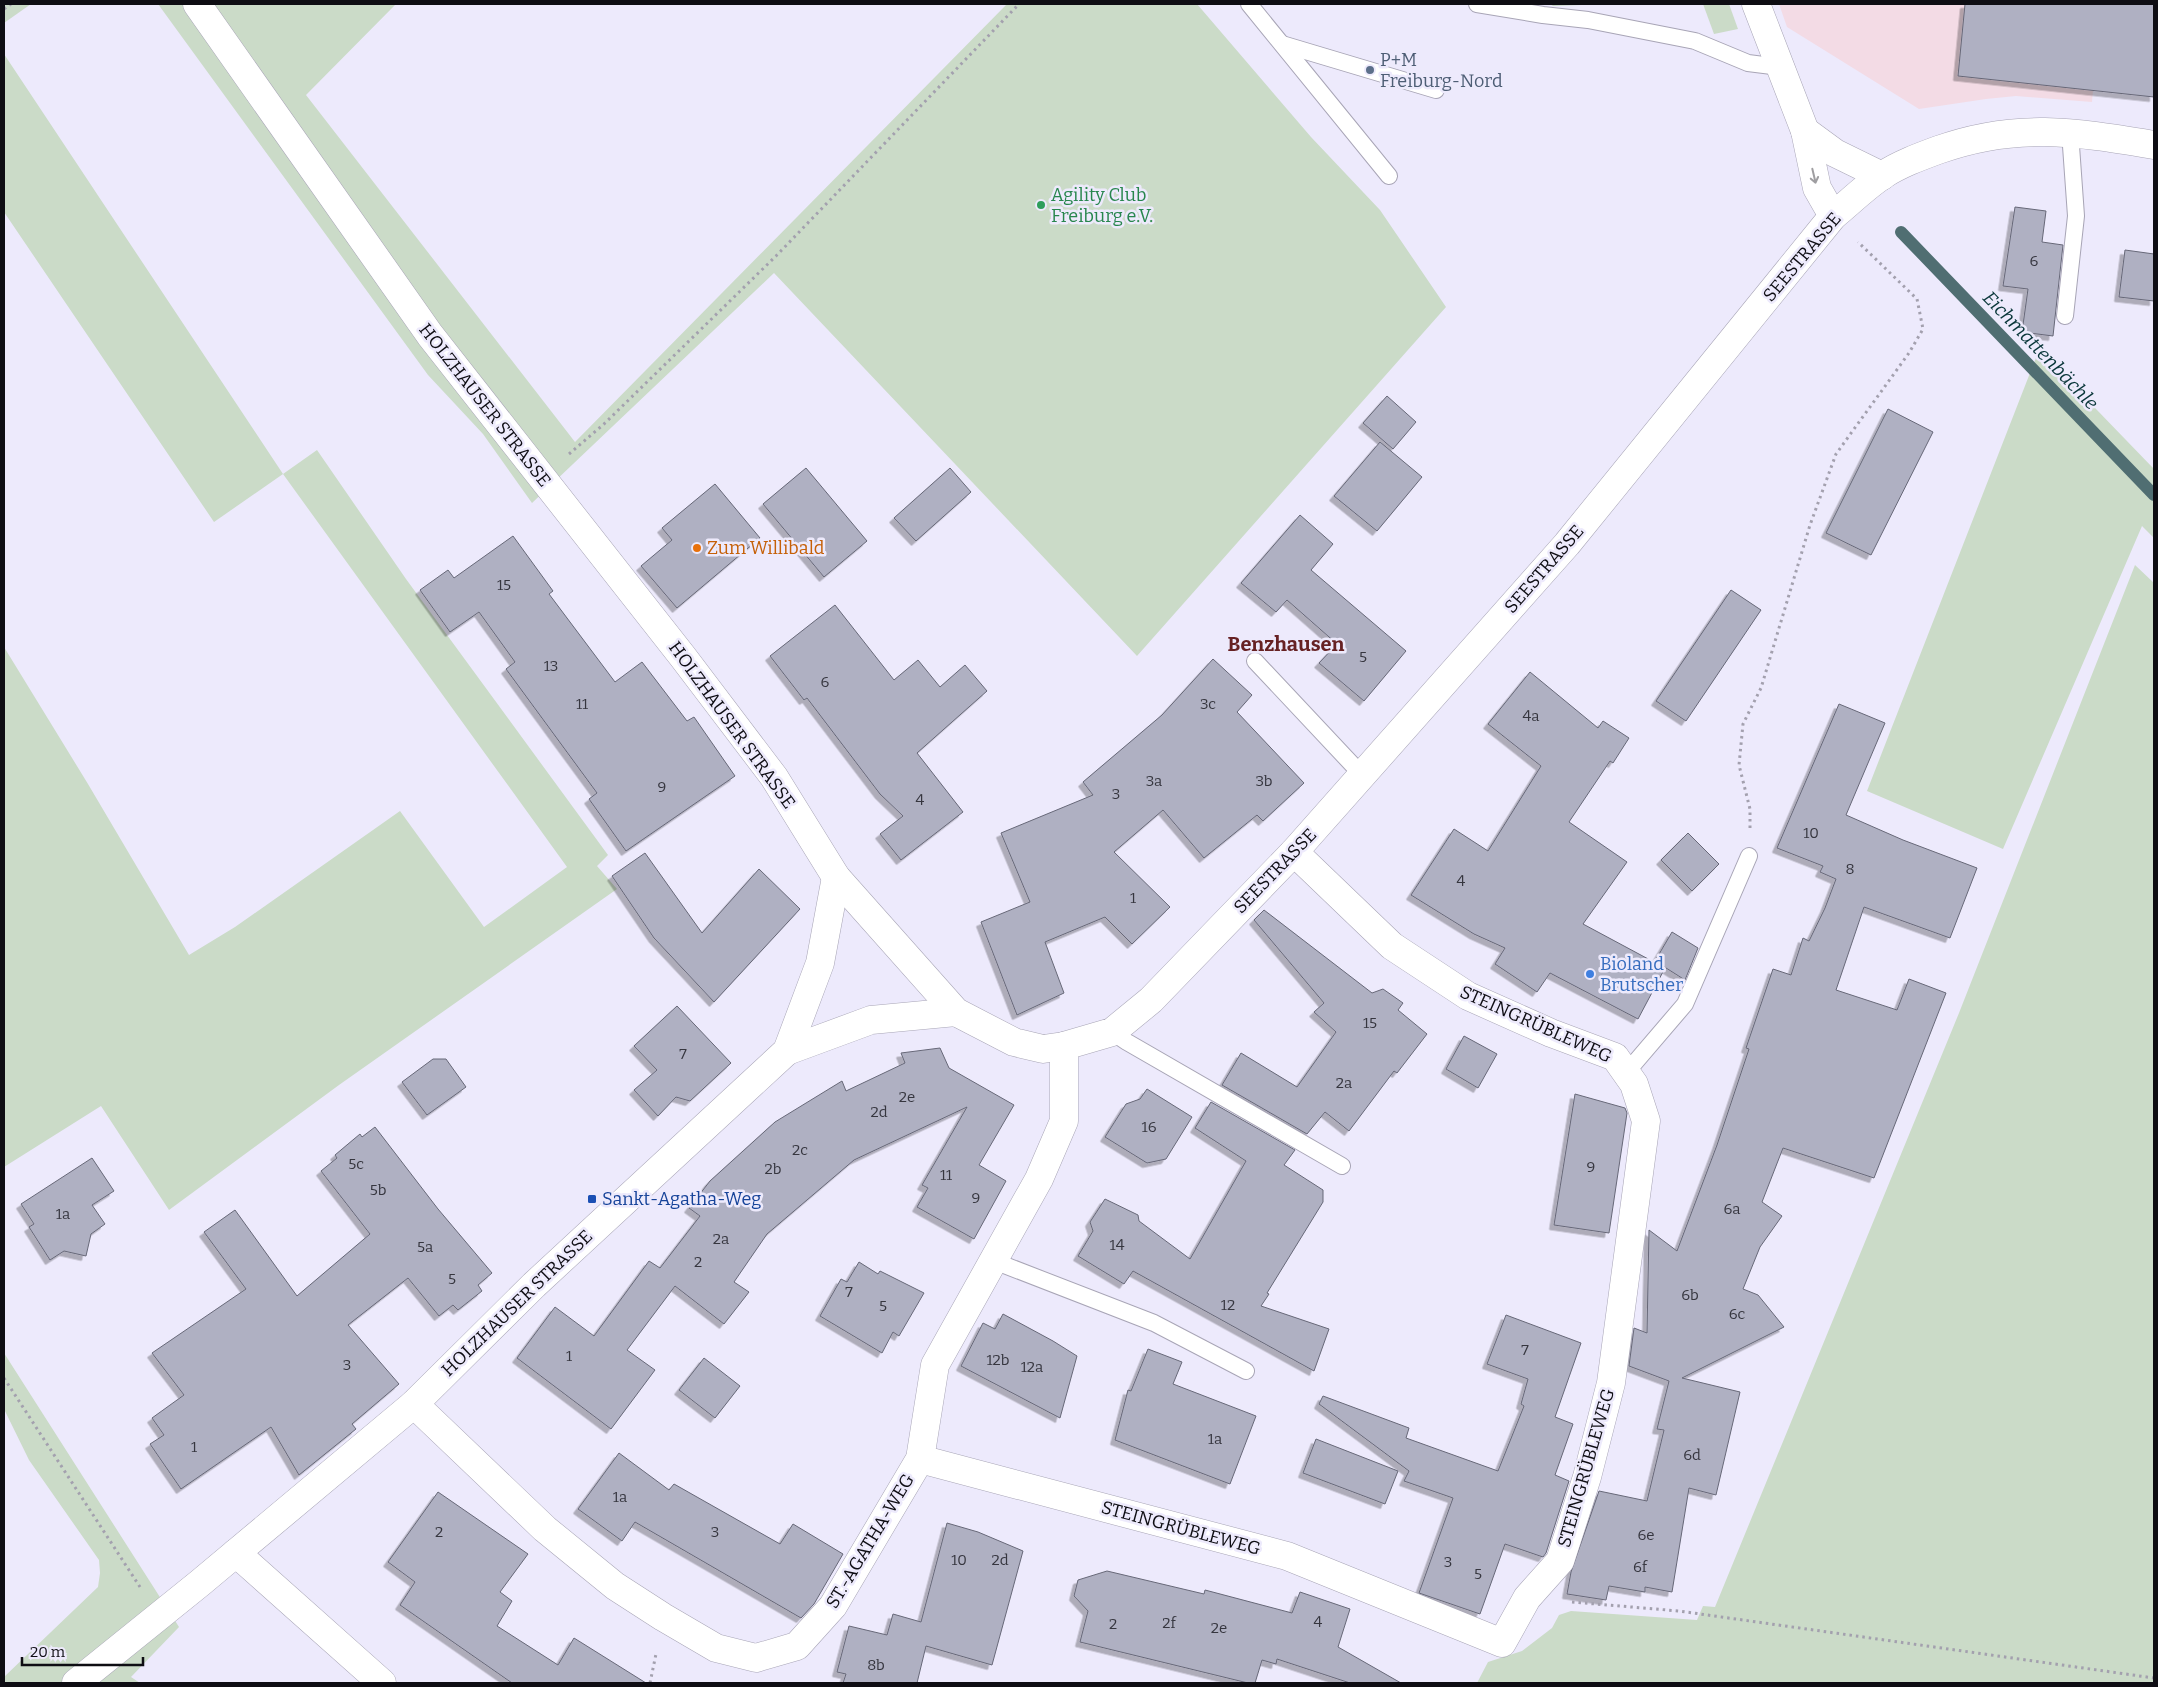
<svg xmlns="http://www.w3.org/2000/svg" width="2158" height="1687" font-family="Bitter,serif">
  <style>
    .industrial { fill: #f3dbe5 }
    .green { fill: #cbdbc8 }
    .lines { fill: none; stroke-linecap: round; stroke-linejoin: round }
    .stream { stroke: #506e72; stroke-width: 12 }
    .building { fill: #afb0c2; stroke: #676878; filter: url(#shadow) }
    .lane-casing { stroke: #a8a5b6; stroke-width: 18 }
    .street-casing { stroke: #a8a5b6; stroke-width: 29 }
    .secondary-casing { stroke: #a8a5b6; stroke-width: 29 }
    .path { stroke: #a3a0ae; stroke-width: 3; stroke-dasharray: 2.5 4; stroke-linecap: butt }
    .lane { stroke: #fff; stroke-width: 16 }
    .street { stroke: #fff; stroke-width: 28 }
    .secondary { stroke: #fff; stroke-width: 28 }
    .oneway { stroke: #9f9ea1 }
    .service-dot { fill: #5c6f8a; stroke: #edeafc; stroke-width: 2 }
    .leisure-dot { fill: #2e9e5b; stroke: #edeafc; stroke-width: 2 }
    .food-dot { fill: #e8710a; stroke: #edeafc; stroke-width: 2 }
    .shop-dot { fill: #3f7fe0; stroke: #edeafc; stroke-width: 2 }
    .transit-dot { fill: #1a4fb4; stroke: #edeafc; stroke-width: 2 }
    .labels { text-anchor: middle; stroke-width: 5; stroke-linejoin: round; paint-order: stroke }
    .number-label { font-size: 15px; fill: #36363f }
    .service-label { font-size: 18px; fill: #4e5e75; stroke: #edeafc; text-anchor: start }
    .leisure-label { font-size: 18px; fill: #27864d; stroke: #edeafc; text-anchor: start }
    .street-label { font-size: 18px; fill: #0e0d13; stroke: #edeafc }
    .food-label { font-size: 18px; fill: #c56008; stroke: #edeafc; text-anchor: start }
    .shop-label { font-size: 18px; fill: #366cbe; stroke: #edeafc; text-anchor: start }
    .transit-label { font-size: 18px; fill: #164399; stroke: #edeafc; text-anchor: start }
    .water-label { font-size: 19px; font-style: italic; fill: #083538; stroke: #edeafc }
    .quarter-label { font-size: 20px; font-weight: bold; fill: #662123; stroke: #edeafc }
  </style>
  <defs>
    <filter id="shadow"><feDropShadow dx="-4.5" dy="4.5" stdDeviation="0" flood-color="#0004"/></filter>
  </defs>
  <rect width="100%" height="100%" fill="#edeafc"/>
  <!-- industrial -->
  <polygon class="industrial" points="1779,4 2154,4 2154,97 2093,90 2092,102 2016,96 1986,99 1919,109 1787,27"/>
  <!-- green -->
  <g class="green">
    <polygon points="4,4 31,4 4,23"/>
    <polygon points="158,4 396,4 306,95 575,442 1007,4 1197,4 1311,137 1380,210 1446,307 1137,656 774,273 532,503 483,434 428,375"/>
    <polygon points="1550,4 1610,4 1553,6"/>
    <polygon points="1703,4 1729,4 1738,29 1714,34"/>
    <polygon points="4,54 283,474 317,450 406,579 608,855 597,866 617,889 339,1085 169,1210 101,1106 4,1167 4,647 88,784 189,955 235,927 400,811 484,927 567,867 283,474 214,522 4,212"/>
    <polygon points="2039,350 2154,469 2154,538 2142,526 2003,849 1867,791"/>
    <polygon points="2135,565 2154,583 2154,1683 1477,1683 1488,1662 1522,1651 1552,1628 1559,1615 1571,1611 1697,1620 1703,1606 1715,1607 1959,1013"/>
    <polygon points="4,1353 179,1627 131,1677 140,1683 4,1683 4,1677 98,1587 100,1573 99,1560 29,1460 4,1409"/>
  </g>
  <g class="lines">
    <!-- stream -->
    <polyline class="stream" points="1901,232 2154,495"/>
  </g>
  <!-- building -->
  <g class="building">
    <polygon points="1965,4 2154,4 2154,97 1958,76"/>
    <polygon points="2015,207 2046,211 2042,242 2063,245 2053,336 2022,332 2028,289 2003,286"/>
    <polygon points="2125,250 2154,254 2154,301 2119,297"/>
    <polygon points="1387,396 1416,422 1393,449 1363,423"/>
    <polygon points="1888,409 1933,432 1871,555 1826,533"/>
    <polygon points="1380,442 1422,477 1377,531 1334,496"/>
    <polygon points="806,468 867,541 824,577 763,504"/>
    <polygon points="950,468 971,492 916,541 894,518"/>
    <polygon points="715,484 760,538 677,608 641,566 672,540 662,528"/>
    <polygon points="1300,515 1333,544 1311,570 1406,651 1364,701 1319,663 1337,644 1287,600 1276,612 1241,583"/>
    <polygon points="513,536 553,591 549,594 615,682 642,662 687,721 694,717 735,776 626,851 589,799 597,793 506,669 515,662 479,612 450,632 420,590 448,570 454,578"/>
    <polygon points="1731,590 1761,610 1686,721 1656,701"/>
    <polygon points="835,605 894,680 918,660 940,687 965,665 987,691 917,753 963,812 901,860 880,834 903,816 880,794 807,698 804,700 770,656"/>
    <polygon points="1213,659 1252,695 1237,712 1304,783 1263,821 1257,815 1204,858 1163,810 1114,852 1170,907 1132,944 1105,917 1045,942 1064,993 1017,1015 981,922 1030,902 1001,833 1093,795 1083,782 1162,715"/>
    <polygon points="1530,672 1598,728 1603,721 1629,738 1613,763 1610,761 1569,822 1627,862 1583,924 1665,968 1638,1019 1550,973 1537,992 1495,964 1505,948 1474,934 1411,895 1454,829 1488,851 1541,766 1488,724"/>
    <polygon points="1839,704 1885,723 1846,815 1903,840 1977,868 1950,938 1864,907 1836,990 1897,1010 1909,979 1946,993 1874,1178 1783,1148 1762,1202 1782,1216 1760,1247 1743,1289 1758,1295 1784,1327 1682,1378 1740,1392 1716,1495 1689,1488 1672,1592 1645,1587 1645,1592 1609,1586 1606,1600 1567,1594 1571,1572 1599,1491 1647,1501 1664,1430 1657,1429 1669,1381 1629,1366 1634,1328 1647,1333 1649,1230 1677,1251 1717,1145 1749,1049 1746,1048 1773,969 1791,975 1803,938 1809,941 1825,908 1836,879 1820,872 1823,866 1777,848"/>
    <polygon points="1688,833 1719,864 1692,891 1661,860"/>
    <polygon points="645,853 702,933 759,869 800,909 714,1002 654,938 612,876"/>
    <polygon points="1264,910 1372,993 1383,989 1403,1003 1398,1010 1427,1034 1397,1073 1394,1071 1349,1131 1325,1112 1307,1134 1222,1085 1241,1053 1297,1087 1336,1032 1314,1012 1324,1003 1254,920"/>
    <polygon points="1672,932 1698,948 1685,980 1655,961"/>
    <polygon points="677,1006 731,1063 690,1101 676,1097 658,1116 634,1090 657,1070 634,1046"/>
    <polygon points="1464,1036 1497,1054 1478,1088 1446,1069"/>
    <polygon points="940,1048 949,1068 1014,1105 979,1165 1006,1181 974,1239 917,1207 928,1188 922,1185 967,1107 854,1160 767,1234 734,1282 749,1292 724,1324 675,1286 627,1350 655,1370 611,1429 517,1358 555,1307 594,1336 649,1261 660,1268 700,1216 689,1208 710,1181 775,1122 842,1081 846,1091 905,1063 901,1053"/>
    <polygon points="433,1059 446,1059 466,1087 427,1115 402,1082"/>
    <polygon points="1147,1089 1192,1117 1166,1159 1147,1163 1105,1137 1126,1104 1140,1099"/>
    <polygon points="1575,1094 1625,1108 1627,1113 1609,1233 1554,1225"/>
    <polygon points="1211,1102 1295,1150 1284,1165 1323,1190 1323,1202 1267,1293 1269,1294 1261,1306 1329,1329 1314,1371 1133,1271 1124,1284 1078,1256 1093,1231 1090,1222 1105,1199 1138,1215 1139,1221 1190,1259 1246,1161 1195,1128"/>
    <polygon points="375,1127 438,1209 492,1273 478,1285 482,1291 458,1310 453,1305 439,1316 408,1278 348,1325 399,1384 352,1424 356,1429 299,1475 271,1427 181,1489 150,1444 164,1435 152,1418 184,1395 152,1353 246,1289 204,1232 235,1210 297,1296 370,1234 321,1171 337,1158 335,1155 360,1134 362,1137"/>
    <polygon points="92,1158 114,1191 92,1205 105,1224 91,1234 86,1256 64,1251 50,1260 29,1227 34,1224 21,1204"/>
    <polygon points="859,1262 878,1274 880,1271 924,1293 899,1336 893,1332 882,1353 820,1316 841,1279 847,1282"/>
    <polygon points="1003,1314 1053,1341 1077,1356 1060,1418 961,1366 983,1323 995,1329"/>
    <polygon points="1506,1315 1581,1343 1555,1417 1573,1424 1555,1475 1569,1481 1546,1553 1543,1557 1505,1544 1480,1614 1419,1593 1453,1498 1404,1481 1409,1471 1319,1404 1323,1396 1409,1428 1406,1438 1498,1471 1524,1406 1521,1404 1528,1379 1487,1364"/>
    <polygon points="1148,1349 1182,1362 1173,1384 1256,1416 1230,1484 1115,1440 1128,1390 1131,1391"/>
    <polygon points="704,1358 740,1386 715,1418 679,1390"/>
    <polygon points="1316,1439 1398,1471 1385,1504 1303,1473"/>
    <polygon points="619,1453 669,1490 674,1484 780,1544 793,1524 843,1554 814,1604 801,1618 635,1522 622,1541 578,1509"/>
    <polygon points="438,1492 528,1554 500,1592 512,1601 497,1626 558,1665 574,1638 646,1683 512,1683 400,1605 415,1582 388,1562"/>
    <polygon points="947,1523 978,1532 1023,1551 992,1665 926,1646 917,1683 843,1683 846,1674 837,1672 849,1626 887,1635 893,1614 921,1622"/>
    <polygon points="1107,1571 1204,1594 1205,1590 1292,1613 1300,1592 1350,1609 1338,1647 1401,1683 1350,1683 1277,1659 1276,1664 1262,1660 1255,1683 1248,1683 1080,1642 1088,1611 1074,1596 1078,1580"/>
  </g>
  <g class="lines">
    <!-- lane casing -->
    <g class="lane-casing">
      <g id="lane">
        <polyline points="1249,4 1389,176"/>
        <polyline points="1477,4 1543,15 1588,20 1695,41 1748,63 1780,67"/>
        <polyline points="1282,44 1436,90"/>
        <polyline points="2065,316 2076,216 2070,132"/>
        <polyline points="1255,661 1363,776"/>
        <polyline points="1112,1032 1127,1042 1342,1166"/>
        <polyline points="1626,1073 1685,1004 1749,856"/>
        <polyline points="994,1261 1154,1323 1246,1371"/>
      </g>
    </g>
    <!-- street casing -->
    <g class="street-casing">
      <g id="street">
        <polyline points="414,1404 545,1529 615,1586 663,1617 716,1648 756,1658 797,1646 833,1606 920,1459 935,1365 1039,1179 1064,1121 1064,1046"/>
        <polyline points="920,1459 1287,1556 1502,1643 1527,1598 1560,1561 1587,1477 1611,1383 1646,1121 1634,1084 1615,1057 1551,1033 1468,996 1392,946 1294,852"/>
        <polyline points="236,1553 382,1683"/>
      </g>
    </g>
    <!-- secondary casing -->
    <g class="secondary-casing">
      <g id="secondary">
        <path d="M197 4 430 335 683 657 774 777 836 877 956 1012 1014 1042 1043 1049 1064 1046 1112 1032 1151 1000 1294 852 1567 544 1833 216C1849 203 1865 187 1883 175 1900 164 1919 157 1938 150 2016 122 2075 132 2154 145"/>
        <polyline points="1756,4 1805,131 1817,188 1833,216"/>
        <polyline points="1805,131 1835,153 1882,176"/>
        <polyline points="787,1051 871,1020 956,1012"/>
        <polyline points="76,1683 200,1583 414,1404 534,1285 787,1051 820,963 836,877"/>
      </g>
    </g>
    <!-- path -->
    <g class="path">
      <polyline points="4,9 11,4"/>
      <polyline points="569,454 604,424 776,256 1019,4"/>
      <polyline points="1750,828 1750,809 1739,765 1743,724 1761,688 1810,525 1836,454 1909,353 1923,329 1917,299 1858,242"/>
      <polyline points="4,1378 140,1587"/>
      <polyline points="1572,1602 1679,1611 2154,1678"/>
      <polyline points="650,1683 656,1654"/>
    </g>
    <!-- lane -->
    <use href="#lane" class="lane"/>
    <!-- street -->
    <use href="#street" class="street"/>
    <!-- secondary -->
    <use href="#secondary" class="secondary"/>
  </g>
  <!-- one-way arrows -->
  <defs><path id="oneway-shaft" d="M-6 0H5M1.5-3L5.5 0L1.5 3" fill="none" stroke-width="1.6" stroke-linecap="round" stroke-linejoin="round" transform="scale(1.25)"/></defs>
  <use class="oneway" href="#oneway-shaft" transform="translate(1814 176) rotate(77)"/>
  <!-- markers -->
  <circle class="service-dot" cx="1370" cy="70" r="5"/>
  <circle class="leisure-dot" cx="1041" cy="205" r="5"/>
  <circle class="food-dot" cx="697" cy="548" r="5"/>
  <circle class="shop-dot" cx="1590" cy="974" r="5"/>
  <rect class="transit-dot" x="587" y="1194" width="10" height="10" rx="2.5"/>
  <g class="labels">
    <!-- number labels -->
    <g class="number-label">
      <text x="2034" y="266">6</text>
      <text x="504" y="590">15</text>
      <text x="1363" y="662">5</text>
      <text x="551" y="671">13</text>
      <text x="825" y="687">6</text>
      <text x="582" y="709">11</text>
      <text x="1208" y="709">3c</text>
      <text x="1531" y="721">4a</text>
      <text x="1154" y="786">3a</text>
      <text x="1264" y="786">3b</text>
      <text x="662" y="792">9</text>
      <text x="1116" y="799">3</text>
      <text x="920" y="805">4</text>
      <text x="1811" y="838">10</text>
      <text x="1850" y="874">8</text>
      <text x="1461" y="886">4</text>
      <text x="1133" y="903">1</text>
      <text x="1370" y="1028">15</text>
      <text x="683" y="1059">7</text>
      <text x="1344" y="1088">2a</text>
      <text x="907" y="1102">2e</text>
      <text x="879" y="1117">2d</text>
      <text x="1149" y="1132">16</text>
      <text x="800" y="1155">2c</text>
      <text x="356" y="1169">5c</text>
      <text x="1591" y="1172">9</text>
      <text x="773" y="1174">2b</text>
      <text x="946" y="1180">11</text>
      <text x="378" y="1195">5b</text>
      <text x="976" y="1203">9</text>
      <text x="1732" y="1214">6a</text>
      <text x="63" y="1219">1a</text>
      <text x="721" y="1244">2a</text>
      <text x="1117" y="1250">14</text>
      <text x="425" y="1252">5a</text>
      <text x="698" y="1267">2</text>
      <text x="452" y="1284">5</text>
      <text x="849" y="1297">7</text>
      <text x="1690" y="1300">6b</text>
      <text x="1228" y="1310">12</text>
      <text x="883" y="1311">5</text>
      <text x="1737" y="1319">6c</text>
      <text x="1525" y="1355">7</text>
      <text x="569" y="1361">1</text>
      <text x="998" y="1365">12b</text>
      <text x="347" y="1370">3</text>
      <text x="1032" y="1372">12a</text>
      <text x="1215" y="1444">1a</text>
      <text x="194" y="1452">1</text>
      <text x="1692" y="1460">6d</text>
      <text x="620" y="1502">1a</text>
      <text x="439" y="1537">2</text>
      <text x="715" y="1537">3</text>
      <text x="1646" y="1540">6e</text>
      <text x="959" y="1565">10</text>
      <text x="1000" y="1565">2d</text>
      <text x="1448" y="1567">3</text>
      <text x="1640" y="1572">6f</text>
      <text x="1478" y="1579">5</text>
      <text x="1318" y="1627">4</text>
      <text x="1169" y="1628">2f</text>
      <text x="1113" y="1629">2</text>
      <text x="1219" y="1633">2e</text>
      <text x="876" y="1670">8b</text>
    </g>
    <!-- service labels -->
    <g class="service-label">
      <text x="1380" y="66">P+M<tspan x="1380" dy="21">Freiburg-Nord</tspan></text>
    </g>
    <!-- leisure labels -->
    <g class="leisure-label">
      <text x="1051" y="201">Agility Club<tspan x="1051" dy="21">Freiburg e.V.</tspan></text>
    </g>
    <!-- street labels -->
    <g class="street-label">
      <text transform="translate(1802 257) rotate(-50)" y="6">SEESTRASSE</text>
      <text transform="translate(485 405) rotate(52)" y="6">HOLZHAUSER STRASSE</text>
      <text transform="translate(1544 569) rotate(-49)" y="6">SEESTRASSE</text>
      <text transform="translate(732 725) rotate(54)" y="6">HOLZHAUSER STRASSE</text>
      <text transform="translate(1275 871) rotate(-46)" y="6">SEESTRASSE</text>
      <text transform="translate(1536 1024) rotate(24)" y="6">STEINGRÜBLEWEG</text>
      <text transform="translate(517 1303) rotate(-44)" y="6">HOLZHAUSER STRASSE</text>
      <text transform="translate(1586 1468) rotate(-74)" y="6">STEINGRÜBLEWEG</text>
      <text transform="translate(1181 1528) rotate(15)" y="6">STEINGRÜBLEWEG</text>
      <text transform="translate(870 1541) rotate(-59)" y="6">ST.-AGATHA-WEG</text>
    </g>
    <!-- food labels -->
    <g class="food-label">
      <text x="707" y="554">Zum Willibald</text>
    </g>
    <!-- shop labels -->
    <g class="shop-label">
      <text x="1600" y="970">Bioland<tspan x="1600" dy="21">Brutscher</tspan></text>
    </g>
    <!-- transit labels -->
    <g class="transit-label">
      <text x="602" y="1205">Sankt-Agatha-Weg</text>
    </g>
    <!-- water labels -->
    <g class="water-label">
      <text transform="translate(2041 350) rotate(46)" y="7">Eichmattenbächle</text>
    </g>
    <!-- quarter labels -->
    <g class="quarter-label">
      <text x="1286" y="651">Benzhausen</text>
    </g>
  </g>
  <!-- border -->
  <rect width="2158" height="1687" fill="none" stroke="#0e0d13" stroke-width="10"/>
  <!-- scale -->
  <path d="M22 1657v8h121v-8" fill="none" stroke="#0e0d13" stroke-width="2.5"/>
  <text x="30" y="1657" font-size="15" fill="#0e0d13" stroke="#edeafc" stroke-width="4" paint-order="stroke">20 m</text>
</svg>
